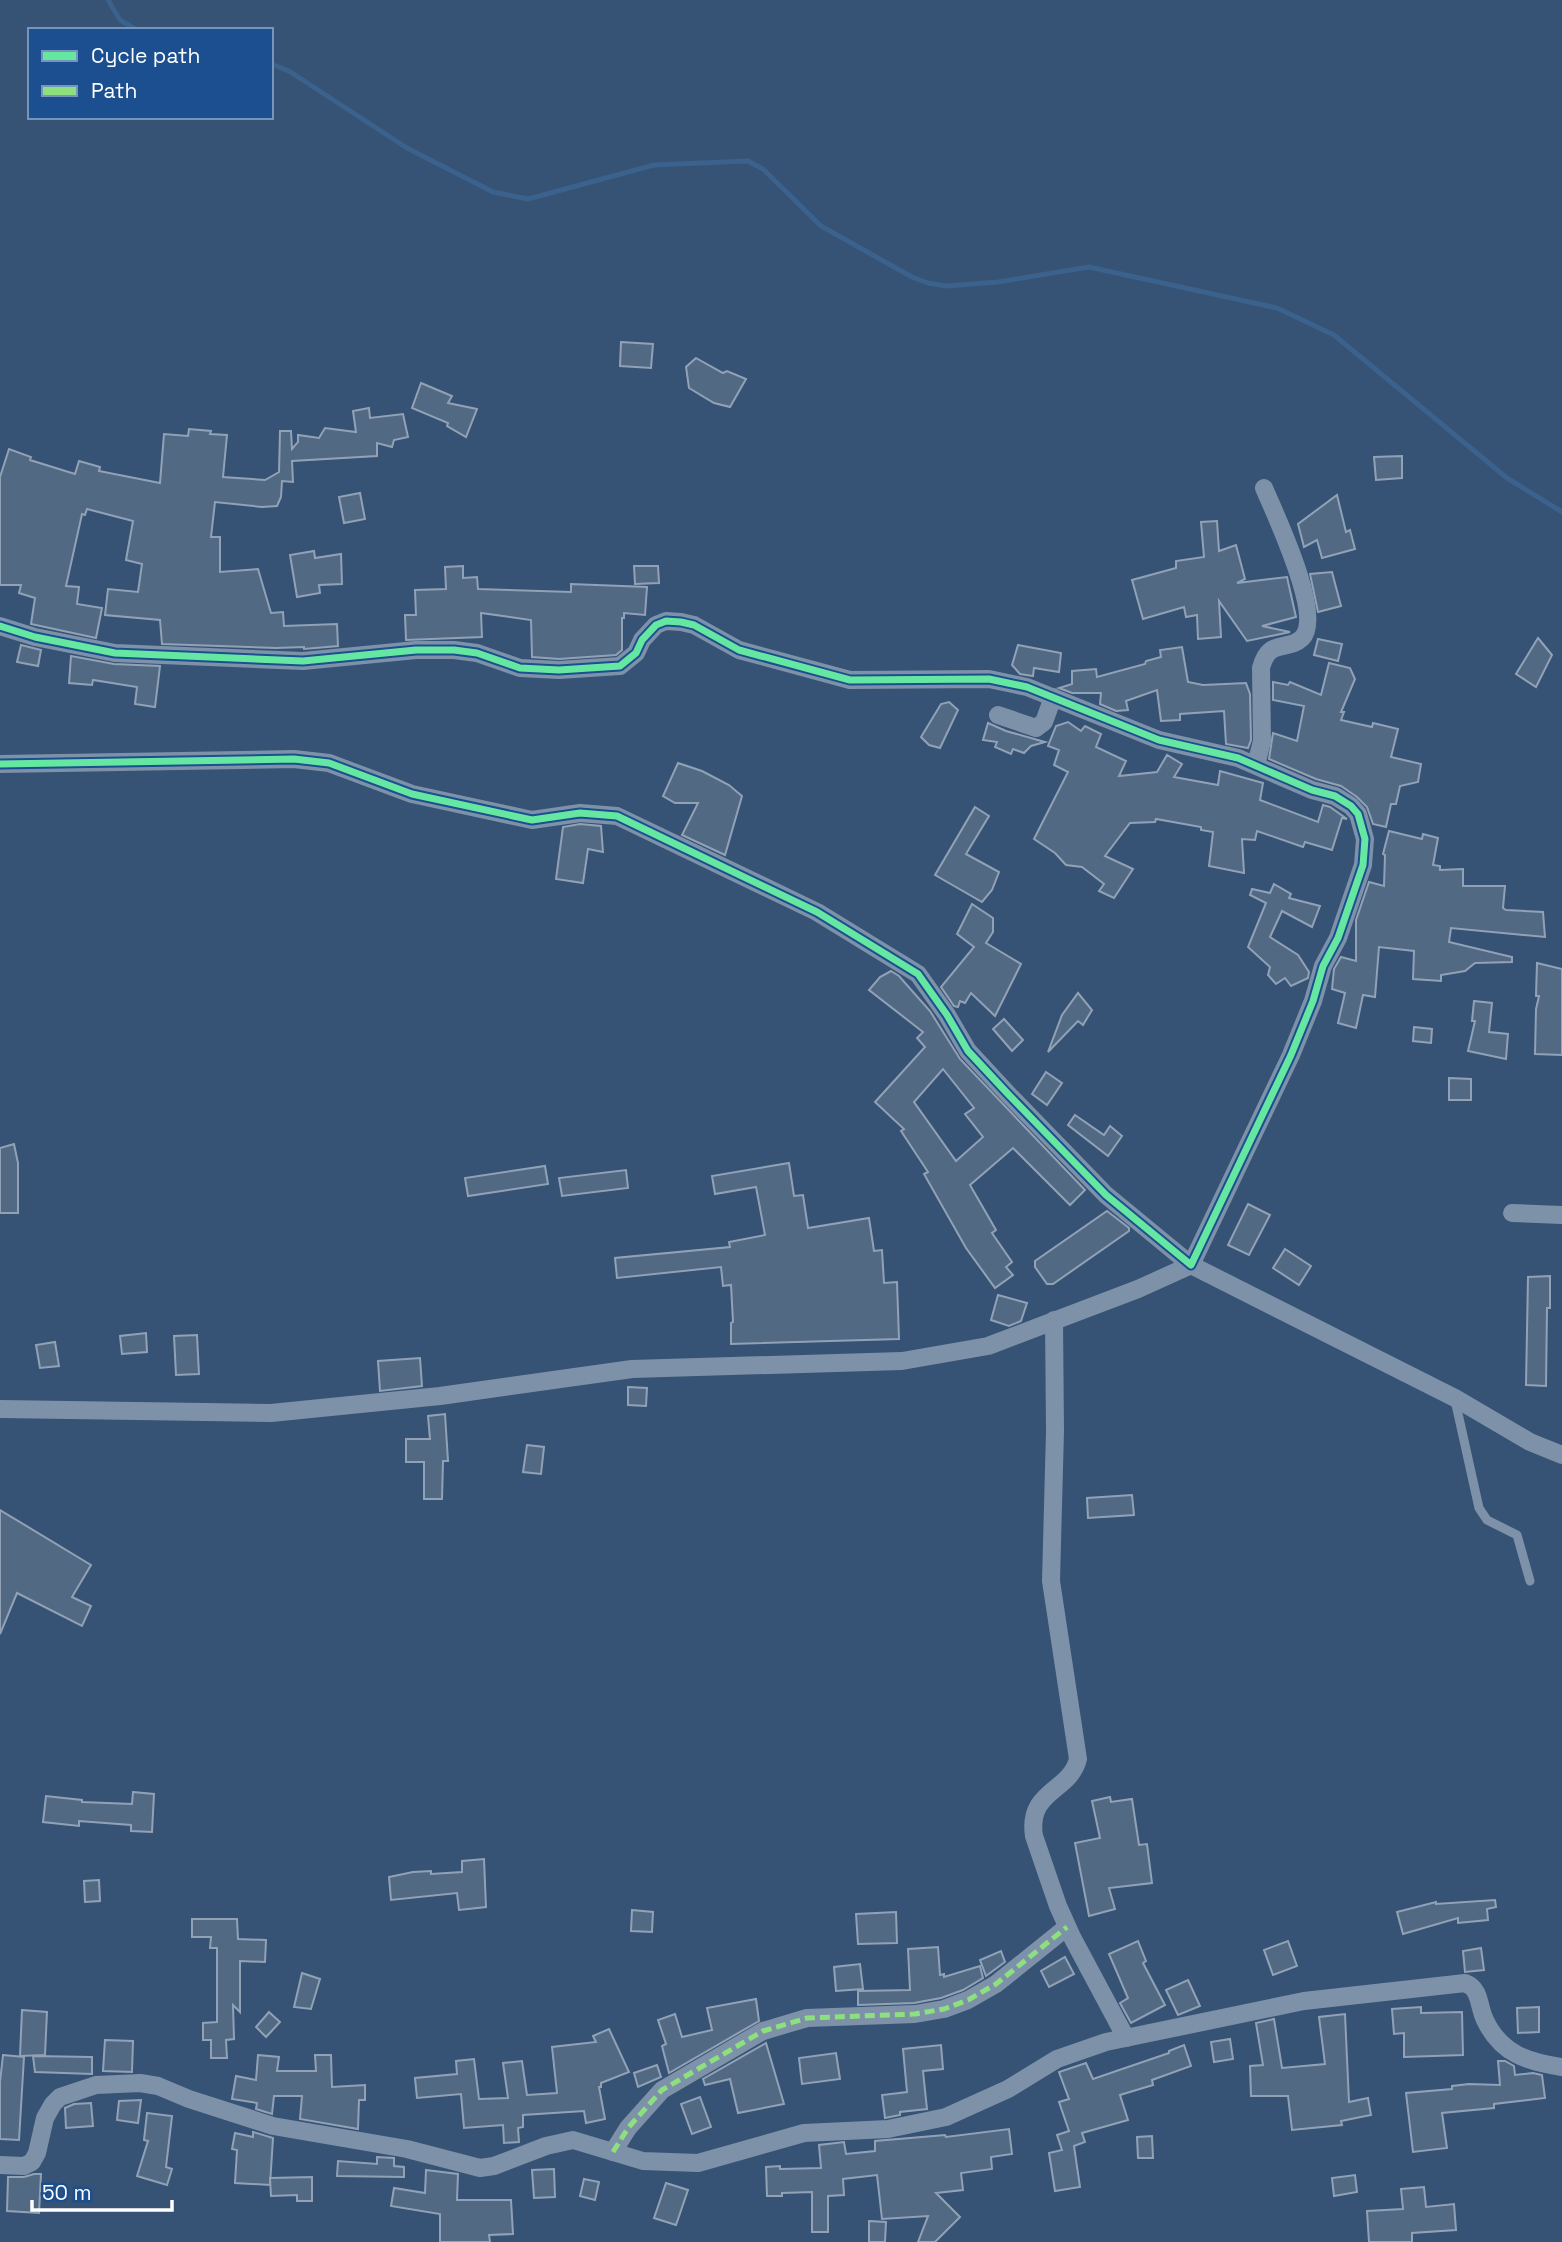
<svg xmlns="http://www.w3.org/2000/svg" width="1562" height="2242" font-family="'Space Grotesk',sans-serif">
  <style>
    .lines { fill: none; stroke-linecap: round; stroke-linejoin: round }
    .stream { stroke: #3b618d; stroke-width: 5 }
    .building { fill: #526984; stroke: #92a2b6; stroke-width: 2; fill-rule: evenodd }
    .lane { stroke: #7d92a8; stroke-width: 9 }
    .street { stroke: #7d92a8; stroke-width: 18 }
    .quiet { stroke: #8de07e; stroke-width: 5; stroke-dasharray: 10 5; stroke-linecap: butt }
    .cycleway-casing { stroke: #1b4f8f; stroke-width: 11 }
    .cycleway { stroke: #66e7a1; stroke-width: 7 }
  </style>
  <rect width="100%" height="100%" fill="#365274"/>
  <g class="lines">
    <!-- stream -->
    <g class="stream">
      <polyline points="108,0 120,20 137,30"/>
      <polyline points="271,64 289,71 407,148 493,192 528,199 654,165 748,161 763,169 821,226 912,277 928,283 946,286 998,282 1089,267 1277,308 1334,335 1507,478 1562,512"/>
    </g>
  </g>
  <!-- building -->
  <g class="building">
    <polygon points="621,342 653,344 651,368 620,366"/>
    <polygon points="696,358 723,373 727,371 746,379 730,407 714,403 689,388 686,367"/>
    <polygon points="421,383 452,396 448,403 477,409 466,437 447,426 448,423 412,408"/>
    <polygon points="369,408 370,418 403,414 408,437 394,440 392,447 377,443 377,456 292,461 293,482 282,481 281,497 277,506 262,507 215,502 211,537 220,537 220,572 258,569 271,613 283,612 284,626 337,624 338,646 304,649 304,647 276,648 162,644 160,620 105,615 108,589 138,592 142,564 126,560 133,521 87,509 85,515 82,514 66,586 79,587 77,604 102,608 96,638 31,624 35,598 19,593 21,585 0,585 0,477 9,449 31,457 30,460 75,474 79,461 100,467 99,471 160,483 164,434 188,436 189,429 211,431 210,434 227,435 223,477 265,480 279,472 280,431 291,431 292,449 298,442 298,435 319,438 325,428 356,432 353,411"/>
    <polygon points="1402,456 1402,478 1376,480 1374,457"/>
    <polygon points="360,493 365,519 344,523 339,497"/>
    <polygon points="1337,495 1346,532 1350,530 1355,549 1322,558 1317,540 1304,547 1298,524"/>
    <polygon points="1217,521 1219,551 1236,545 1245,579 1237,583 1287,577 1296,617 1262,626 1290,632 1247,641 1219,601 1221,637 1198,639 1197,615 1186,617 1184,607 1143,619 1132,580 1176,568 1176,561 1204,557 1201,522"/>
    <polygon points="314,551 315,558 341,554 342,584 319,585 320,593 297,597 290,555"/>
    <polygon points="463,566 463,578 477,577 478,589 571,592 571,584 647,587 645,615 624,613 624,618 622,618 622,650 616,655 559,659 532,657 531,620 481,613 482,637 406,640 405,615 416,615 415,590 446,589 445,567"/>
    <polygon points="634,566 658,566 659,583 635,584"/>
    <polygon points="1332,572 1341,606 1318,612 1310,574"/>
    <polygon points="1538,638 1552,655 1536,687 1516,674"/>
    <polygon points="1318,639 1342,644 1338,661 1314,655"/>
    <polygon points="21,645 41,650 38,666 17,662"/>
    <polygon points="1018,645 1061,653 1059,672 1034,668 1033,676 1020,674 1012,665"/>
    <polygon points="1182,647 1188,682 1203,685 1246,683 1250,694 1251,740 1248,748 1226,744 1224,711 1180,714 1180,720 1161,721 1157,690 1126,701 1128,710 1116,711 1100,704 1101,693 1072,693 1059,688 1072,684 1072,671 1096,669 1097,677 1145,664 1146,661 1161,657 1160,650"/>
    <polygon points="71,656 114,664 160,666 155,707 135,704 137,687 93,680 92,685 69,683"/>
    <polygon points="1329,663 1350,668 1355,679 1341,712 1344,712 1341,720 1372,727 1373,723 1398,729 1391,757 1421,764 1418,782 1400,786 1396,804 1391,804 1386,827 1373,824 1367,807 1357,797 1341,786 1316,779 1269,759 1273,733 1297,741 1304,706 1273,700 1273,682 1288,685 1290,682 1321,695"/>
    <polygon points="949,702 958,710 940,748 929,745 921,737 941,704"/>
    <polygon points="1068,722 1081,731 1085,726 1101,734 1096,747 1126,761 1119,776 1157,772 1167,755 1182,764 1174,777 1218,785 1220,771 1263,783 1260,800 1318,822 1323,805 1330,807 1347,819 1342,818 1332,850 1305,842 1303,847 1257,831 1255,840 1242,839 1244,873 1209,866 1213,832 1201,830 1201,827 1156,819 1155,822 1130,823 1105,856 1133,869 1114,898 1099,891 1104,884 1082,867 1066,865 1055,853 1034,839 1068,772 1054,765 1059,750 1048,746 1056,726"/>
    <polygon points="988,723 1006,731 1045,742 1031,746 1024,753 1013,749 1011,754 995,747 997,742 983,740"/>
    <polygon points="678,763 702,771 729,785 742,796 725,855 682,835 698,803 675,803 663,796"/>
    <polygon points="975,807 989,816 966,854 999,872 992,890 982,902 935,875"/>
    <polygon points="580,824 601,826 603,852 588,849 583,883 556,879 563,827"/>
    <polygon points="1389,831 1422,839 1423,834 1438,838 1433,865 1440,866 1440,870 1463,869 1463,886 1505,886 1503,908 1506,910 1543,912 1545,937 1451,928 1449,942 1512,957 1512,962 1475,963 1465,971 1441,975 1441,981 1413,979 1414,951 1379,947 1375,997 1363,995 1356,1028 1338,1023 1345,993 1332,989 1334,969 1341,957 1356,961 1356,920 1369,882 1384,886 1385,855 1383,854"/>
    <polygon points="1274,884 1291,894 1289,898 1320,906 1312,927 1282,911 1270,937 1298,955 1309,972 1308,978 1291,986 1285,978 1276,984 1268,975 1270,967 1248,947 1266,903 1250,895 1252,889 1270,893"/>
    <polygon points="972,904 993,918 993,932 986,943 1021,964 995,1016 971,993 965,1003 960,1001 958,1007 954,1006 941,987 974,947 957,934"/>
    <polygon points="1537,963 1562,969 1562,1055 1535,1054 1536,1009 1539,996 1536,996"/>
    <path d="M891 971 899 976 930 1011 960 1059 1085 1190 1070 1205 1013 1148 970 1185 996 1230 992 1233 1012 1262 1006 1267 1013 1275 995 1288 966 1248 924 1174 928 1172 901 1131 904 1129 875 1102 925 1047 917 1038 923 1032 869 990 880 977ZM943 1069 974 1108 965 1114 983 1137 956 1161 914 1102Z"/>
    <polygon points="1078,993 1092,1010 1083,1025 1078,1021 1048,1052 1062,1015"/>
    <polygon points="1474,1001 1492,1003 1489,1032 1508,1034 1506,1059 1468,1051 1475,1021 1472,1021"/>
    <polygon points="1004,1019 1023,1040 1012,1051 993,1029"/>
    <polygon points="1414,1027 1432,1029 1431,1043 1413,1041"/>
    <polygon points="1046,1072 1062,1083 1047,1105 1032,1094"/>
    <polygon points="1449,1078 1471,1079 1471,1100 1449,1100"/>
    <polygon points="1075,1115 1104,1135 1110,1126 1122,1136 1108,1156 1068,1125"/>
    <polygon points="14,1144 18,1163 18,1213 0,1213 0,1148"/>
    <polygon points="789,1163 794,1196 803,1195 808,1228 869,1218 874,1251 882,1250 884,1283 897,1282 899,1339 731,1344 731,1323 733,1322 731,1285 723,1286 721,1267 617,1278 615,1258 730,1247 729,1242 765,1235 756,1187 715,1194 712,1176"/>
    <polygon points="545,1166 548,1184 468,1196 465,1178"/>
    <polygon points="626,1170 628,1188 562,1196 559,1178"/>
    <polygon points="1248,1204 1270,1215 1249,1255 1228,1245"/>
    <polygon points="1107,1211 1129,1228 1129,1231 1053,1284 1047,1284 1035,1267 1035,1261"/>
    <polygon points="1285,1249 1311,1266 1299,1285 1273,1268"/>
    <polygon points="1550,1276 1550,1308 1547,1308 1546,1386 1526,1385 1528,1277"/>
    <polygon points="998,1295 1027,1303 1021,1321 1009,1326 991,1320"/>
    <polygon points="146,1333 147,1352 122,1354 120,1336"/>
    <polygon points="197,1335 199,1374 176,1375 174,1336"/>
    <polygon points="55,1342 59,1366 40,1368 36,1345"/>
    <polygon points="420,1358 422,1386 380,1391 378,1361"/>
    <polygon points="628,1387 647,1388 646,1406 628,1405"/>
    <polygon points="445,1414 448,1461 443,1461 442,1499 424,1499 424,1462 406,1462 406,1439 430,1439 428,1416"/>
    <polygon points="527,1445 544,1447 541,1474 523,1472"/>
    <polygon points="1132,1495 1134,1515 1088,1518 1087,1498"/>
    <polygon points="0,1510 91,1565 72,1597 91,1606 82,1626 17,1593 0,1634"/>
    <polygon points="133,1792 154,1794 152,1832 131,1831 131,1825 79,1821 79,1826 43,1822 46,1796 82,1800 82,1802 132,1804"/>
    <polygon points="1110,1797 1111,1802 1132,1799 1139,1845 1147,1844 1152,1883 1109,1888 1115,1909 1089,1916 1075,1843 1100,1838 1092,1801"/>
    <polygon points="484,1859 486,1907 459,1910 457,1893 391,1900 389,1877 413,1872 431,1871 431,1874 462,1872 462,1861"/>
    <polygon points="99,1880 100,1901 85,1902 84,1881"/>
    <polygon points="1495,1900 1496,1907 1487,1909 1488,1920 1458,1923 1458,1918 1403,1934 1397,1912 1436,1902 1436,1904"/>
    <polygon points="632,1910 653,1912 652,1932 631,1931"/>
    <polygon points="896,1912 897,1943 858,1944 856,1914"/>
    <polygon points="192,1919 237,1919 238,1939 266,1940 265,1962 240,1961 240,2012 233,2005 234,2039 226,2040 227,2058 211,2058 211,2040 203,2040 203,2023 217,2022 217,1948 210,1948 211,1937 192,1937"/>
    <polygon points="1138,1941 1146,1961 1143,1963 1165,2005 1131,2023 1120,2003 1128,1998 1109,1954"/>
    <polygon points="1288,1941 1297,1966 1273,1975 1264,1950"/>
    <polygon points="938,1947 940,1975 944,1974 944,1977 980,1966 983,1978 963,1990 941,1998 914,2003 858,2005 858,1991 910,1990 908,1949"/>
    <polygon points="1481,1948 1484,1970 1465,1972 1463,1951"/>
    <polygon points="1001,1951 1005,1962 986,1976 980,1960"/>
    <polygon points="1065,1957 1074,1974 1049,1987 1041,1971"/>
    <polygon points="860,1964 863,1989 836,1991 834,1967"/>
    <polygon points="302,1973 320,1979 311,2009 294,2007"/>
    <polygon points="1188,1980 1200,2006 1178,2015 1166,1990"/>
    <polygon points="756,1999 759,2021 669,2073 662,2046 666,2044 658,2020 675,2014 682,2037 712,2030 707,2008"/>
    <polygon points="1421,2007 1421,2013 1462,2012 1463,2055 1404,2057 1404,2033 1394,2034 1392,2009"/>
    <polygon points="1539,2007 1539,2032 1518,2033 1517,2008"/>
    <polygon points="22,2010 47,2012 45,2055 20,2056"/>
    <polygon points="269,2012 280,2022 266,2037 256,2027"/>
    <polygon points="1345,2014 1349,2102 1368,2098 1371,2115 1341,2121 1342,2125 1292,2130 1288,2096 1251,2096 1250,2066 1263,2065 1256,2023 1274,2019 1282,2068 1325,2064 1319,2017"/>
    <polygon points="609,2029 629,2072 601,2083 601,2087 599,2087 605,2119 586,2123 584,2111 523,2115 523,2127 518,2128 519,2142 504,2143 503,2125 464,2128 461,2094 417,2098 415,2078 457,2074 456,2061 474,2059 479,2099 508,2098 503,2063 522,2061 527,2095 557,2093 552,2047 596,2042 593,2036"/>
    <polygon points="1230,2039 1233,2059 1214,2062 1211,2042"/>
    <polygon points="105,2040 133,2041 132,2072 103,2071"/>
    <polygon points="766,2043 784,2104 738,2113 730,2079 705,2085 703,2079"/>
    <polygon points="941,2045 943,2069 923,2071 927,2109 900,2112 900,2115 885,2118 882,2095 907,2092 903,2049"/>
    <polygon points="1184,2045 1191,2066 1152,2080 1153,2085 1120,2095 1128,2120 1082,2133 1085,2142 1074,2146 1080,2187 1055,2191 1049,2153 1062,2150 1057,2135 1069,2131 1059,2102 1069,2099 1059,2072 1086,2063 1093,2079 1169,2053 1169,2051"/>
    <polygon points="836,2053 840,2079 802,2084 799,2058"/>
    <polygon points="3,2055 24,2057 19,2140 0,2139 0,2082"/>
    <polygon points="258,2055 279,2057 277,2071 316,2071 315,2055 331,2055 332,2087 365,2085 365,2100 359,2100 358,2129 300,2119 302,2096 274,2096 272,2114 256,2109 257,2103 232,2099 236,2076 256,2080"/>
    <polygon points="33,2056 92,2057 92,2074 35,2072"/>
    <polygon points="1498,2061 1505,2061 1514,2066 1515,2075 1533,2073 1542,2075 1545,2098 1494,2104 1494,2108 1442,2113 1447,2148 1413,2152 1406,2093 1452,2089 1452,2086 1469,2084 1500,2085"/>
    <polygon points="657,2065 661,2077 638,2087 634,2073"/>
    <polygon points="700,2097 711,2127 692,2134 681,2104"/>
    <polygon points="141,2100 138,2123 117,2120 119,2101"/>
    <polygon points="91,2103 93,2126 66,2128 65,2108 74,2104"/>
    <polygon points="147,2113 172,2116 166,2167 172,2169 167,2185 137,2176 148,2141 144,2140"/>
    <polygon points="1009,2129 1012,2154 991,2157 992,2169 961,2173 963,2190 936,2193 960,2217 935,2242 918,2242 928,2216 882,2219 877,2175 843,2179 844,2195 828,2196 828,2232 812,2232 812,2192 782,2193 782,2196 767,2196 766,2167 780,2166 780,2169 821,2168 819,2145 844,2142 846,2154 875,2151 875,2141 945,2135 946,2137"/>
    <polygon points="253,2132 273,2138 270,2185 235,2183 237,2150 232,2149 235,2133 253,2137"/>
    <polygon points="1152,2136 1153,2158 1138,2158 1137,2137"/>
    <polygon points="377,2157 394,2158 394,2166 404,2167 404,2177 337,2176 338,2161 377,2164"/>
    <polygon points="554,2169 555,2197 534,2198 532,2170"/>
    <polygon points="426,2170 458,2174 457,2200 511,2200 513,2234 489,2235 490,2242 440,2242 440,2214 391,2206 394,2188 425,2193"/>
    <polygon points="34,2174 41,2174 39,2213 7,2211 8,2177 24,2177"/>
    <polygon points="1355,2175 1357,2192 1334,2196 1332,2178"/>
    <polygon points="312,2177 312,2201 297,2201 297,2195 271,2196 270,2178"/>
    <polygon points="584,2179 599,2182 595,2200 580,2196"/>
    <polygon points="666,2183 688,2190 676,2225 654,2218"/>
    <polygon points="1424,2187 1426,2207 1454,2204 1456,2230 1412,2233 1412,2242 1369,2242 1367,2211 1403,2209 1401,2189"/>
    <polygon points="869,2221 886,2222 885,2242 869,2242"/>
  </g>
  <g class="lines">
    <!-- lane -->
    <polyline class="lane" points="1455,1400 1479,1508 1487,1520 1517,1535 1530,1581"/>
    <!-- street -->
    <g class="street">
      <polyline points="0,626 35,637 115,653 303,661 416,650 454,650 477,653 520,668 559,670 620,666 636,653 642,640 656,625 666,621 681,622 694,625 739,650 850,680 989,679 1027,687 1159,740 1238,758 1312,790 1335,796 1351,806 1358,814 1365,839 1363,865 1338,938 1323,966 1313,1001 1291,1055 1191,1265 1106,1195 1008,1094 968,1051 947,1015 918,974 817,912 617,816 580,813 532,820 412,794 329,763 294,759 0,764"/>
      <polyline points="998,715 1036,728 1044,722 1053,697"/>
      <path d="M1256 765 1262 741 1261 668C1269 637 1288 652 1302 638 1324 616 1275 514 1264 488"/>
      <polyline points="1512,1213 1562,1215"/>
      <path d="M1054 1320 1055 1431 1051 1581 1078 1759C1070 1792 1027 1790 1034 1836L1058 1906 1072 1937 1126 2038"/>
      <polyline points="0,1409 271,1413 440,1396 632,1369 902,1361 988,1346 1138,1289 1191,1265 1455,1398 1530,1442 1562,1455"/>
      <polyline points="613,2152 628,2128 662,2090 763,2031 807,2018 915,2014 944,2009 968,2000 996,1984 1067,1927"/>
      <path d="M0 2165 24 2166 32 2162 37 2153 45 2118 53 2104 60 2097 96 2085 140 2083 158 2086 189 2099 273 2126 407 2149 480 2168 494 2166 546 2146 573 2140 643 2161 698 2163 804 2133 888 2129 946 2117 1008 2089 1057 2059 1106 2042 1304 2001 1465 1983C1481 1989 1478 2006 1485 2020 1501 2054 1528 2062 1562 2067"/>
    </g>
    <!-- quiet -->
    <polyline class="quiet" points="613,2152 628,2128 662,2090 763,2031 807,2018 915,2014 944,2009 968,2000 996,1984 1067,1927"/>
    <!-- cycleway casing -->
    <g class="cycleway-casing">
      <polyline id="cycleway" points="0,626 35,637 115,653 303,661 416,650 454,650 477,653 520,668 559,670 620,666 636,653 642,640 656,625 666,621 681,622 694,625 739,650 850,680 989,679 1027,687 1159,740 1238,758 1312,790 1335,796 1351,806 1358,814 1365,839 1363,865 1338,938 1323,966 1313,1001 1291,1055 1191,1265 1106,1195 1008,1094 968,1051 947,1015 918,974 817,912 617,816 580,813 532,820 412,794 329,763 294,759 0,764"/>
    </g>
    <!-- cycleway -->
    <use href="#cycleway" class="cycleway"/>
  </g>
  <!-- legend -->
  <rect x="28" y="28" width="245" height="91" fill="#1b4f8f" stroke="#7695bc" stroke-width="2"/>
  <rect x="42" y="51" width="35" height="10" fill="#66e7a1" stroke="#7695bc" stroke-width="2"/>
  <text x="91" y="63" font-size="21" fill="#ffffff">Cycle path</text>
  <rect x="42" y="86" width="35" height="10" fill="#8de07e" stroke="#7695bc" stroke-width="2"/>
  <text x="91" y="98" font-size="21" fill="#ffffff">Path</text>
  <!-- scale -->
  <path d="M32 2200v10h140v-10" fill="none" stroke="#ffffff" stroke-width="3.5"/>
  <text x="42" y="2200" font-size="21" fill="#ffffff" stroke="#1b4f8f" stroke-width="5" paint-order="stroke">50 m</text>
</svg>
